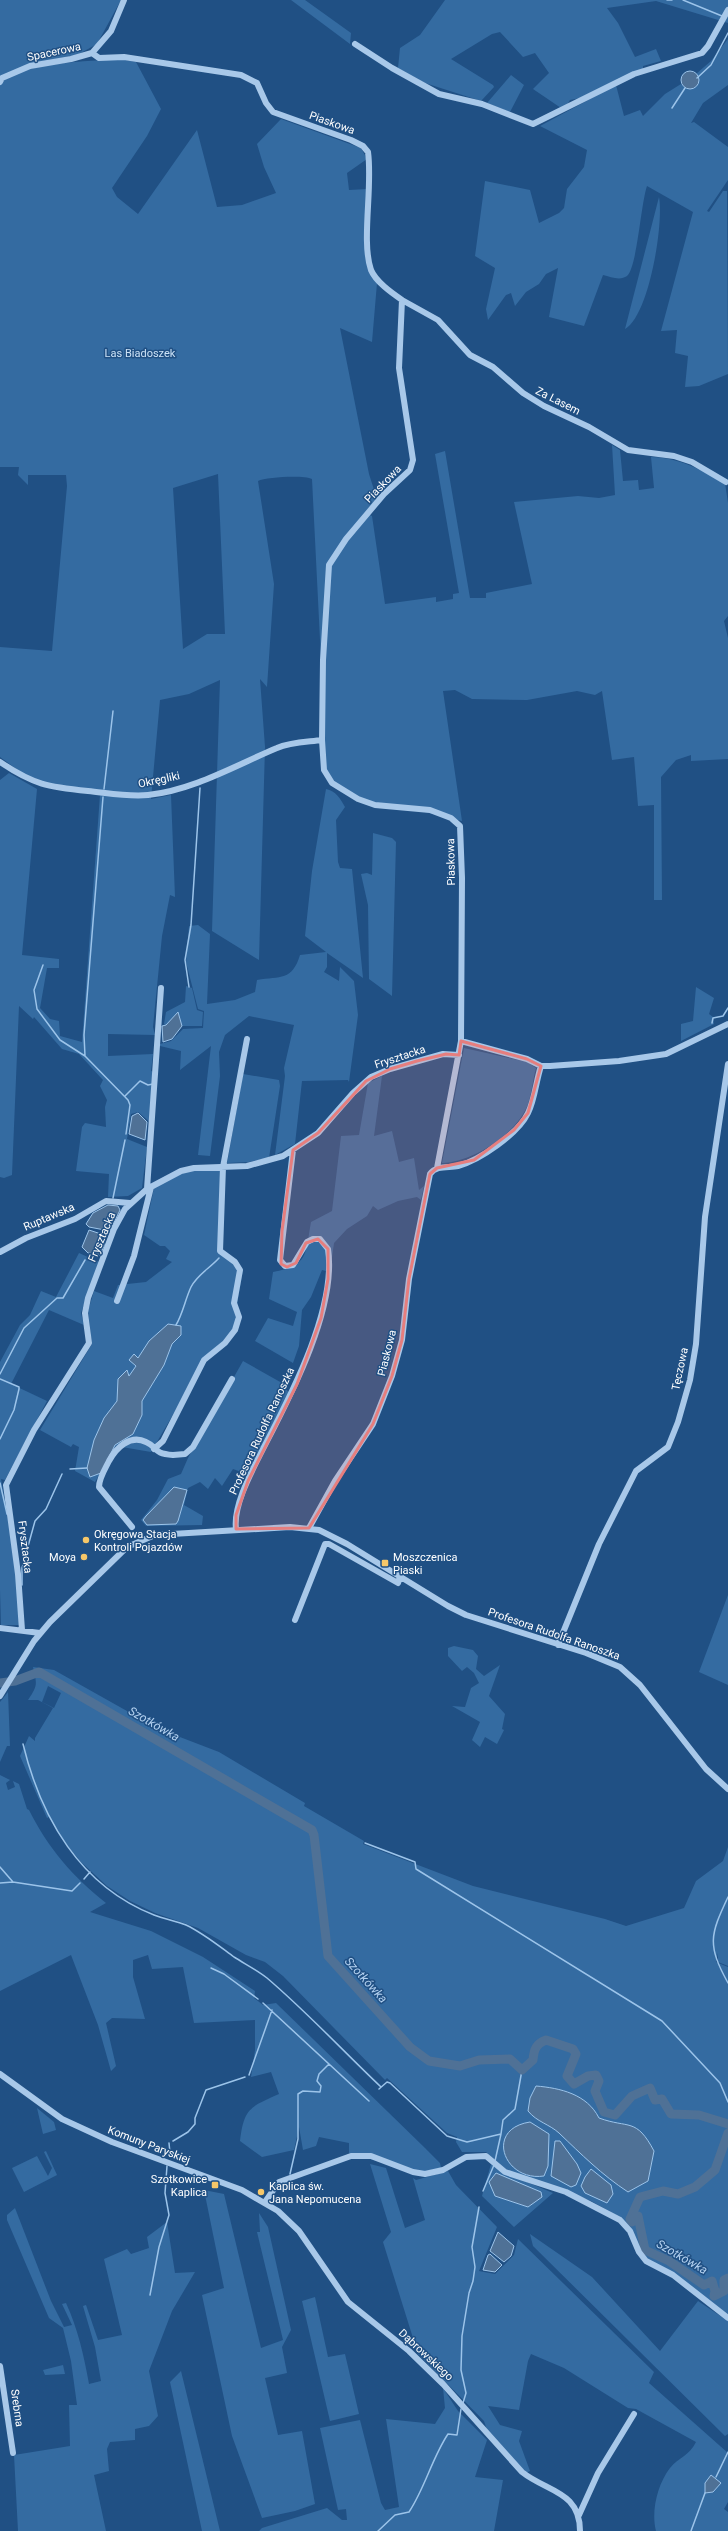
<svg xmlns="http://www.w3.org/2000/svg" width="728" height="2531" font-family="Roboto,sans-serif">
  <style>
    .green { fill: #346ba1; fill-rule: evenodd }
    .water { fill: #4f7196; stroke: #9cc4ea }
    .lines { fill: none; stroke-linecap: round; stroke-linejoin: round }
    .stream { stroke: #9cc4ea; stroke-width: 1.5 }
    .river { stroke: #4f7196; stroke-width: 9 }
    .minor { stroke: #a8c8e9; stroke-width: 6 }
    .marked { fill: #e67e7e; fill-opacity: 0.2; stroke: #e67e7e; stroke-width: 3; stroke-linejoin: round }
    .poi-dot { fill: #f6c769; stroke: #205084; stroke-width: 1.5 }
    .labels { text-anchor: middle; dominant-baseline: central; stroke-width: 3; stroke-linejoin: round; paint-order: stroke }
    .street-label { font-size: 11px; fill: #fff; stroke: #205084 }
    .park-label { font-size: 11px; fill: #cce2f7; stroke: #205084 }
    .poi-label { font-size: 11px; fill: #fff; stroke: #205084; text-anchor: start }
    .water-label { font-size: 12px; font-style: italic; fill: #b4d2f1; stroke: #205084 }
  </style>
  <rect width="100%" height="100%" fill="#205084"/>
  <path class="green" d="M0 0H121L97 44 79 54 31 64 0 77Z
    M291 0H305L351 33 350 44Z
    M445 0H728V23L656 1 607 8 618 23 635 57 656 49 661 61 643 66V69L580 98 570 100 567 105 561 108 533 89 549 73 535 53 523 57 500 32 492 34 451 59 493 85 494 87 481 101 425 83 398 68 400 48 420 35Z
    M728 39V85L703 103 691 123 694 122 728 147V180L707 211 709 212 723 191H727L728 374 699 386 685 387 688 356 675 353 677 330 661 331 693 212 647 186C641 203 637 268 627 276 620 281 611 277 603 275L584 326 549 317 558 268 546 274 539 284 526 292 515 306 511 293 506 295 488 320 486 309 495 268 475 256 485 181 530 190 539 223 559 213 564 208 567 189 584 167 587 150 540 126 616 85 624 116 640 110 643 116 665 94 681 84 685 88 699 78 696 74 711 61Z
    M120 59 136 62 161 109 147 136 112 188 117 197 138 214 197 130 217 207 242 205 276 193 264 167 257 144 281 119 361 148 367 159 347 173 349 190 368 189 367 253 377 283 372 342 340 328 369 474 377 499 365 513 372 516 385 604 436 597V602L453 599V594L459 593 435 454 445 451 470 598H486V593L532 584 514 502 578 496 599 498 615 495 612 445 620 450 623 481 638 480 639 490 654 488 651 457C680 458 700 469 725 483L728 503V616L724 621 728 638V759L691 761V755L676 760 661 777 662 900H654V805L638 806 634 757 612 760 602 691 595 695 577 691 527 700 472 699 455 690 443 691 462 821 404 807 375 805 346 793 328 779 323 761 325 740 312 479C304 475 266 477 258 481L274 584 267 687 260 679 265 747 259 960 212 931 220 680 189 694 160 700 151 799 171 795 175 897 170 895 162 936 153 1027 155 1035 108 1034V1056L153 1054 151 1071 154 1072 150 1122 138 1112 131 1114 127 1139 147 1147 142 1188 128 1196 108 1197 109 1174 76 1171 82 1127 85 1123 106 1127 105 1107 107 1100 100 1086 103 1080 79 1054 62 1049 34 1017 33 1019 19 1006 12 1175 4 1178 0 1177V780L9 773 37 789 22 955 59 959V968H47L40 1008 50 1019 59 1021 60 1036 82 1042 100 795 110 797 34 782 0 757V647L52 651 67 486 66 475H28V485L18 475 19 467H0V85C15 62 93 61 120 59ZM218 474 225 634H207L183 649 173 488Z
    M511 75 524 85 510 112 487 103Z
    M659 197C664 223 649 316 625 329Z
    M326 789C336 791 340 798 345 807L336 820 338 862 340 868 352 869 363 978 327 953V967L324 972 339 981 340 967 354 981 358 1015 349 1082 348 1080 302 1081 295 1144 275 1155 285 1076 284 1068 294 1025 249 1016 225 1035 219 1052 220 1076 210 1156 198 1155 211 1046 180 1070 181 1051 160 1046V1044L171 1041 183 1029 203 1028 204 1011 198 1009 186 962 189 926 198 925 210 934 207 1004 235 1000 255 992 257 980C281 976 292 981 300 955L326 952 305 936 312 871Z
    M373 833 392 838 396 842 392 996 369 979 368 905 361 874 367 873 372 875Z
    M186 986 192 988 197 1010 203 1012 202 1026H182L178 1013 166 1025 164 1024 166 1012 185 1002Z
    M696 987 714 998 709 1014 713 1017 714 1024 681 1041V1024L693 1021Z
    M464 1048 527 1062 536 1068C533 1079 532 1092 528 1104 517 1134 473 1162 442 1163Z
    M243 1074 279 1080 280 1086 269 1158 249 1162 227 1163Z
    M382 1076 374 1136 392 1131 399 1162 414 1158 419 1190 424 1186 421 1200 417 1197 398 1201 378 1210 373 1206 367 1216 347 1229 334 1243 330 1272 322 1270 311 1297 302 1310 299 1346 293 1363 255 1341 268 1318 293 1326 297 1312 269 1299 273 1272C309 1265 305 1255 311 1222L332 1211 341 1136 359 1135 368 1083Z
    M222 1169 221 1251 237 1260 243 1270 237 1305V1330L210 1352 151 1452 116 1446 95 1482 75 1471 79 1447 73 1444 71 1447 40 1430 92 1344 88 1311 94 1291 113 1298 118 1285 146 1282 172 1262 166 1259 170 1251 165 1246H160L144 1235 154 1188 177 1175 193 1170Z
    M79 1253 99 1262 81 1313 84 1325 49 1310 11 1384 47 1401 5 1480 1 1479 16 1564 20 1625H1L0 1590V1362L20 1325 30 1315 41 1291 56 1297Z
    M243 1361 282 1383 289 1393 247 1474 233 1469 222 1486 215 1478 208 1489 200 1482 188 1488 184 1505 203 1516 202 1525 146 1526 141 1520 157 1500 168 1479 181 1474 188 1458Z
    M728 1595V1685L699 1672Z
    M454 1646 473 1650 478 1656 476 1669 484 1676 500 1665 489 1696 505 1714 502 1729 504 1730 497 1744 485 1737 480 1747 472 1740 480 1722 452 1706 465 1707 471 1688 479 1683 474 1673 467 1667 462 1671 448 1656V1648Z
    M33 1667 54 1670 159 1729 219 1752 305 1803 304 1806 364 1841 363 1844 473 1886 605 1919 626 1926 684 1908 696 1881 723 1861 728 1847V1966L718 1962V1953L716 1962 728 1967V2319L669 2272 646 2261 630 2226 620 2217 591 2201 504 2169 486 2152H462L456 2142 457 2137 447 2133 387 2078 385 2080 283 1976 265 1962 246 1955 198 1928 155 1913 130 1901 107 1886 81 1862 61 1838 49 1817 47 1818 20 1756 29 1736 35 1741V1738L53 1708 38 1700H28C38 1685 37 1685 33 1667ZM48 1686 61 1693 54 1708 42 1702Z
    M8 1692 10 1746H7L0 1762V1702Z
    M0 1775 10 1780 6 1783 8 1790 15 1787 13 1781 19 1784 27 1809 29 1810C48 1848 73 1877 106 1903L90 1912 151 1931 203 1957 255 1991 254 1998 263 2005 276 2003 425 2148 440 2163 441 2168 418 2173 349 2153V2143L319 2137 316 2146 303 2150 299 2127 294 2150 262 2157 240 2141C244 2108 250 2107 279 2094L271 2072 251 2077 255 2050V2020L194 2023 183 1967 152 1969 148 1955 133 1960V1977L145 2019 112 2018 106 2023 116 2066 111 2071 98 2025 71 1955 0 1991Z
    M37 2108 54 2122 56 2130 43 2134Z
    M46 2151 57 2175 24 2192 12 2168 37 2156 48 2176 52 2168 44 2152Z
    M370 2164 386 2168 405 2228 425 2220 413 2178 416 2180 448 2171 456 2185 497 2227 479 2271 495 2274 514 2255 518 2239 654 2372 649 2383 728 2453V2502L724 2509 728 2512V2531H656C651 2512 657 2485 670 2468 679 2457 689 2456 696 2442L636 2409 628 2408 564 2368 531 2354 528 2361 519 2410 488 2406 500 2425 522 2431 519 2441 530 2471 526 2473 487 2430 484 2421 418 2354 383 2242 391 2232Z
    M491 2164 503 2172 553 2193 514 2227 482 2196Z
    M204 2190 224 2194 261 2348 283 2340 257 2232H260L259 2213 268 2227 291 2330 282 2347 287 2373 265 2378 278 2435 302 2431 315 2504 295 2511 262 2518 232 2436 202 2295 224 2288Z
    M15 2208 51 2301 64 2327 72 2325 62 2304 66 2303C78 2329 84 2356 89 2384L101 2381 95 2347 83 2306 86 2305 98 2340 122 2335 104 2259 127 2249 131 2254 149 2248 147 2237 167 2222 175 2273 195 2272 172 2311 149 2371 158 2416 149 2426 135 2429V2440L110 2442 107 2449 109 2471 94 2475 106 2531H18L14 2455 70 2446 69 2405H77L71 2361 63 2328 49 2318 7 2220V2215Z
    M530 2234 592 2277 660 2351 698 2301 728 2321V2434L725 2436 533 2246Z
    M315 2297 328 2357 345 2354 359 2414 330 2421 302 2301Z
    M63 2365 65 2374 45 2375 43 2370Z
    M181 2371 220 2531H202L170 2382Z
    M443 2388 458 2411 487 2440 475 2477 503 2480 494 2531H259L262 2528 327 2508 342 2520H347L346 2509 338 2510 320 2428 360 2420 381 2503 385 2510 399 2507 386 2419 435 2424 445 2408Z"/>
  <path class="water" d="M681 80a9 9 0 1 1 18 0a9 9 0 1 1-18 0Z
    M178 1012 182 1026 172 1039 163 1042 162 1026 166 1025Z
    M138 1113 147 1122 145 1140 129 1134 132 1116Z
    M108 1205 118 1206 120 1210 110 1231 89 1227 86 1224 93 1213Z
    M89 1230 104 1235V1246L100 1255 88 1253 82 1247Z
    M168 1324 181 1326V1335L172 1344 164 1365 142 1401V1415L133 1434 115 1445 101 1473 90 1477 87 1468 94 1440 104 1418 117 1401 118 1379 127 1370 129 1376 136 1366 129 1360 134 1354 138 1358 149 1341Z
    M174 1487 187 1490 178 1521 176 1524 147 1525 143 1520 146 1516Z
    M536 2086C560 2088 587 2094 599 2118 629 2129 636 2117 654 2151L648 2181 628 2192C602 2175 581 2154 559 2133 549 2124 537 2122 528 2111L530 2098Z
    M530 2122 549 2134 548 2166 544 2176C504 2182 484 2129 530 2122Z
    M555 2141H560L577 2164 581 2173 576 2185 571 2187 551 2176Z
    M591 2169 611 2185 613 2194 607 2203 585 2193 581 2186 585 2177Z
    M496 2173 541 2192 542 2197 528 2207 495 2196 489 2182Z
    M498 2232 514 2246 511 2256 504 2262 490 2251Z
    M490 2254 502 2265 495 2272 483 2270 488 2255Z
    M711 2475 721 2483 713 2492 705 2493V2483Z"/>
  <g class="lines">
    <path class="stream" d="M667 0H672
      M683 0 722 16
      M697 78 711 65 728 33
      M672 108 685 88
      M104 789 113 711
      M43 965 34 990 37 1009 60 1040 85 1056 128 1100 130 1105 126 1134
      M189 987 185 960 191 925 200 788
      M712 1023 713 1018 723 1016 728 1008
      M85 1056 84 1035 103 797
      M125 1096 140 1081 148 1085 153 1084
      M113 1198 125 1140
      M176 1325C183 1313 185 1300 191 1287 197 1275 210 1268 219 1258
      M0 1374 24 1328 57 1298H63L85 1260
      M0 1379 19 1387V1389L14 1410 0 1439
      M70 1469 87 1468
      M0 1483 7 1514
      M22 1585V1568L35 1521 46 1509 62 1474
      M23 1744C41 1818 80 1886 154 1915 164 1919 176 1921 186 1925 203 1933 219 1946 234 1957 245 1964 257 1970 267 1978 307 2012 343 2051 381 2087
      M365 1843 415 1862 416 1869 662 2021 720 2083 728 2102
      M0 1867 13 1882 72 1891 80 1883
      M84 1879 90 1872
      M0 1883 13 1882
      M728 1897C710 1935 707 1945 728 1983
      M211 1968 224 1974 258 1999
      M263 2003 369 2101
      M249 2075 272 2010
      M379 2089 387 2082 390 2083 447 2136 467 2142 501 2134 503 2120 515 2109 522 2070
      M173 2141 188 2132 195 2124V2118L206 2090 245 2077
      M169 2143 170 2153
      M495 2161 501 2134
      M290 2174 298 2139V2094L303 2091 320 2092 321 2086 317 2081 319 2074 329 2064
      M483 2191 494 2165
      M150 2295 159 2247 169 2215 165 2193 167 2166
      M463 2403 466 2393 461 2370 462 2336 469 2293 473 2281 475 2267 472 2247 479 2207
      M716 2477 728 2452
      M378 2531 395 2515 409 2512C425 2488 432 2458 448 2434L457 2435 461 2409
      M691 2531 705 2493"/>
    <path class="river" d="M0 1683 15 1681 39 1672 312 1830 314 1835 328 1956 410 2047 429 2061 460 2066 479 2060 510 2059 522 2070 533 2060C534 2049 536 2044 546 2040L573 2049 576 2054 567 2076 574 2084 588 2076 596 2075 599 2081 595 2091 604 2112 615 2115 632 2096 650 2088 655 2100 662 2099 671 2114 699 2115 728 2124
      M728 2133 715 2170 695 2187 678 2194 663 2191 640 2197 630 2219 632 2222 638 2216 645 2250 669 2261 704 2285 712 2281 715 2291 714 2296 724 2291V2280L728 2278"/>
    <path class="minor" d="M355 44 392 68 439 94 482 104 533 124 634 74 702 53 708 46 728 10
      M92 53 99 58 124 57 241 75 257 83 266 103 273 112 351 140 363 146 368 152C373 187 361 241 371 270 376 282 392 293 402 300L399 368 413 460 410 470 384 494 346 539 329 565 323 660 322 740 324 770 332 783 358 799 375 805 430 810 451 818 460 826 462 878 461 1041 437 1168
      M92 53 111 31 124 0
      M0 82 2 78 30 66 71 59 92 53
      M402 300 438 320 470 355 493 367 523 393 544 406 589 427 628 450 674 456 692 462 726 482
      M0 762C34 785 48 787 88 791 108 793 128 797 148 795 194 790 236 765 277 748 290 742 307 742 322 740
      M461 1041 527 1059 541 1066H550L619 1061 666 1054 728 1024
      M147 1189 161 988
      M0 1252 26 1238 75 1219 106 1201 130 1203
      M117 1301 134 1256 151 1187
      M154 1449 163 1441 204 1360 225 1343 235 1330 239 1317 234 1303 240 1270 235 1262 220 1251 223 1167 247 1039
      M173 1455 185 1454 193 1447 232 1379
      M132 1527 99 1487C99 1478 105 1469 109 1461 116 1448 130 1434 146 1442 160 1448 151 1453 173 1455
      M309 1528 335 1481 373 1424 392 1376 402 1340 409 1279 430 1174C436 1165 449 1168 458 1166 480 1160 518 1134 528 1113 535 1099 536 1081 541 1066
      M236 1529C233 1505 252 1471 263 1449 290 1397 337 1309 328 1249L320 1239H313L307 1242 293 1265 285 1266 280 1260 293 1150
      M295 1620 325 1544H329L398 1583 400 1577
      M0 1628 40 1633
      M22 1630 18 1574 6 1485 34 1430 89 1343 85 1313 88 1298 114 1229 125 1209 147 1189 181 1171 194 1168 247 1166 283 1156 318 1133 353 1093 371 1077 390 1069 443 1054 459 1055
      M558 1645 599 1544 636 1471 668 1447 678 1422 690 1380 696 1344 705 1217 728 1064
      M0 1696 34 1641 50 1622 127 1547 155 1535 290 1527 319 1530 347 1544 448 1606 466 1615 586 1653 620 1667 640 1685 706 1769 728 1789
      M0 2074 62 2119 112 2142 242 2190 278 2211 299 2231 348 2302 409 2351 443 2384 522 2472C547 2492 580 2491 580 2531
      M265 2202 279 2182 351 2156H371L413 2172 425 2174 443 2170 466 2157 486 2156 505 2172 566 2192 620 2220 630 2231 639 2252 646 2261 673 2275 728 2318
      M0 2366 13 2453
      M579 2515 598 2473 634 2414"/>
  </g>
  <path class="marked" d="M461 1041 527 1059 541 1066 528 1113 514 1130 474 1160 437 1168 430 1174 409 1279 402 1340 392 1376 373 1424 309 1528 236 1529V1515L248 1481 297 1384 321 1318 328 1279V1249L318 1239 306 1243 296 1263 287 1267 281 1264 282 1231 293 1150 318 1133 366 1081 390 1069 417 1061 446 1054 459 1055Z"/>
  <g class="poi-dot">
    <circle cx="86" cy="1540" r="4"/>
    <circle cx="84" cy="1557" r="4"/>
    <rect x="381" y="1559" width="8" height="8" rx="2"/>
    <rect x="211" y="2181" width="8" height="8" rx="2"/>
    <circle cx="261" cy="2192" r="4"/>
  </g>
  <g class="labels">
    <g class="street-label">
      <text transform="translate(54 52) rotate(-12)">Spacerowa</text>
      <text transform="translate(332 123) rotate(20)">Piaskowa</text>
      <text transform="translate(558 401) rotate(27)">Za Lasem</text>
      <text transform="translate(383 484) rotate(-46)">Piaskowa</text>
      <text transform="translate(159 780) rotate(-12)">Okręgliki</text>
      <text transform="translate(451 862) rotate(-91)">Piaskowa</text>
      <text transform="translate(400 1057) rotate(-18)">Frysztacka</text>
      <text transform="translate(49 1217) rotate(-23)">Ruptawska</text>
      <text transform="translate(102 1237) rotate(-67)">Frysztacka</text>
      <text transform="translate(387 1353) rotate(-76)">Piaskowa</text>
      <text transform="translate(680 1369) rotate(-78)">Tęczowa</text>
      <text transform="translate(262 1431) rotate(-65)">Profesora Rudolfa Ranoszka</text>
      <text transform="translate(25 1547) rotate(83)">Frysztacka</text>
      <text transform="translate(554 1634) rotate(19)">Profesora Rudolfa Ranoszka</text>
      <text transform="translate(149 2145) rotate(21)">Komuny Paryskiej</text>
      <text transform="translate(426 2355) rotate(43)">Dąbrowskiego</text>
      <text transform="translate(17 2408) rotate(82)">Srebrna</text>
    </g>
    <g class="park-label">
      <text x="140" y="353">Las Biadoszek</text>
    </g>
    <g class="poi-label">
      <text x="94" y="1534">Okręgowa Stacja<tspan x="94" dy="13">Kontroli Pojazdów</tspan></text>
      <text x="76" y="1557" text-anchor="end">Moya</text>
      <text x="393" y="1557">Moszczenica<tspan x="393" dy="13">Piaski</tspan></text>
      <text x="207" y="2179" text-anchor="end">Szotkowice<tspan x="207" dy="13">Kaplica</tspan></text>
      <text x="269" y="2186">Kaplica św.<tspan x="269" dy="13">Jana Nepomucena</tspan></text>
    </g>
    <g class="water-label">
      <text transform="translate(154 1724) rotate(30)">Szotkówka</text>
      <text transform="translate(366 1980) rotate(48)">Szotkówka</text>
      <text transform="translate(682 2257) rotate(30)">Szotkówka</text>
    </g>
  </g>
</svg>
